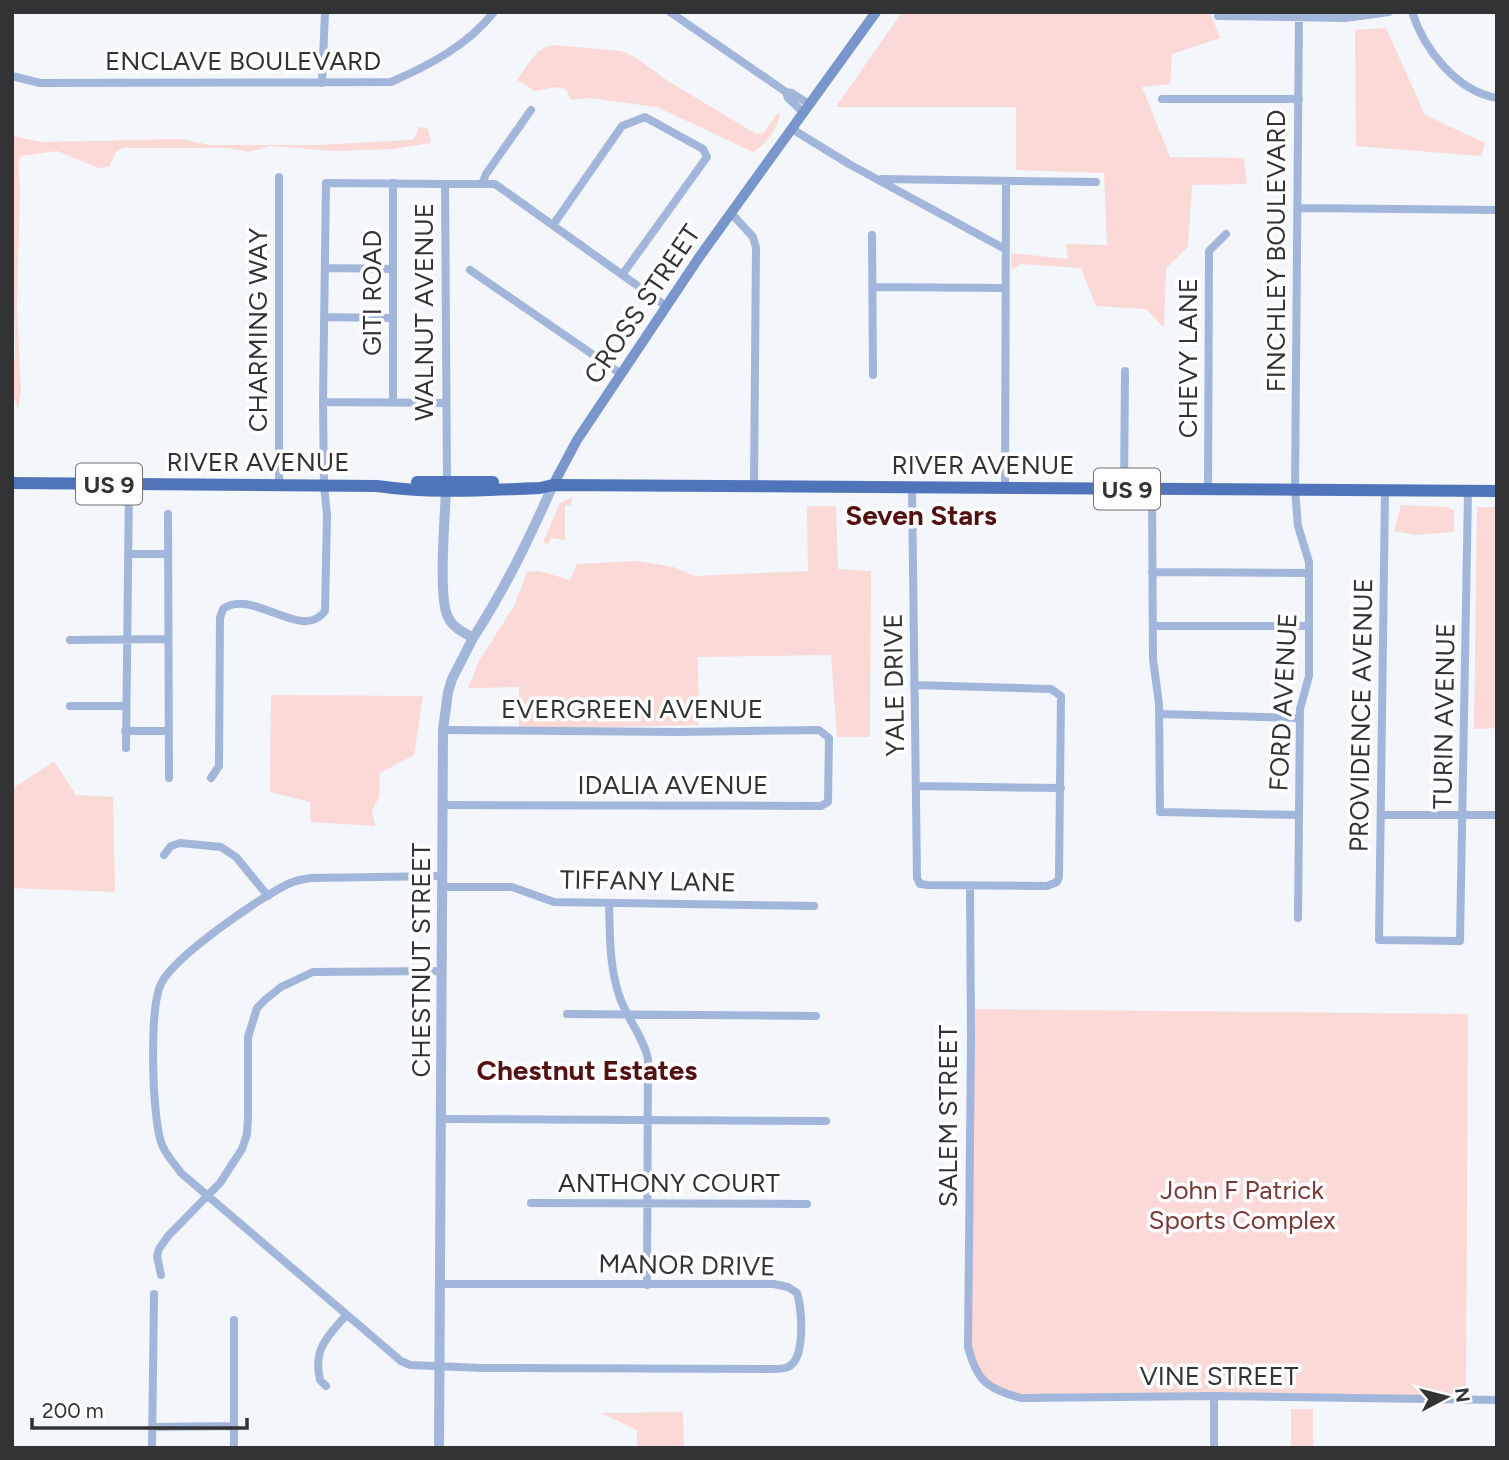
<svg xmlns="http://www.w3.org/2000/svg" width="1509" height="1460" font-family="Figtree,sans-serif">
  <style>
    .green { fill: #fbd9d6 }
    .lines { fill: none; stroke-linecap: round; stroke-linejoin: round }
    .minor { stroke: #a2b6db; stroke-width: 8 }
    .tertiary { stroke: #a2b6db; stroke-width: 10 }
    .secondary { stroke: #7996cc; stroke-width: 10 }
    .trunk { stroke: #5074ba; stroke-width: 12 }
    .labels { text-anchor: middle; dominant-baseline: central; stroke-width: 7; stroke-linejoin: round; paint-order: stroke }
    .shield { fill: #fff; stroke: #707071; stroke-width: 2 }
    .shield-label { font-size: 24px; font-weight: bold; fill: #323334 }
    .street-label { font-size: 26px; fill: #323334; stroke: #fff }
    .park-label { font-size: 26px; fill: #7d3734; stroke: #fff }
    .neighbourhood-label { font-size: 28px; font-weight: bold; fill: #551012; stroke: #fff }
  </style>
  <rect width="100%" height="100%" fill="#f3f6fa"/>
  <path class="green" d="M902 12H1210L1220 38 1172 54 1170 84 1142 87 1170 157 1244 158 1247 184 1192 185 1188 247 1166 268 1164 328 1146 309 1096 306 1081 268 1021 264 1012 270 1011 253 1068 259 1066 244 1107 245 1104 173 1016 170V107H836Z
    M1386 28 1425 115 1485 143 1481 156 1356 146 1355 30Z
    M552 45 621 51 635 57 665 79 756 134 763 133 777 114 780 115C776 130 767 144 753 152L657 107 589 98 571 100 566 89 556 87 535 91 517 80C527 67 535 48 552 45Z
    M419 127 428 128 431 143 393 149 334 151 271 146 249 152 228 148H123L116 152 109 167 99 168 57 151 21 156 18 164 20 189 17 307 21 391 18 409 12 392V360L15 358 12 136 42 142 182 139 209 145H317L410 140 414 139Z
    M576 496 572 499 571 505H565V540L551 538 548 544 543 542 560 503Z
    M1401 505 1448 507 1454 511V532L1415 535 1394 531Z
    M807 506H836L838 569 871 571 870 737H837L831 655 698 657 699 725 519 729V687L468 688 479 661 514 606 527 572 539 571 570 580 577 564 637 561 673 567 695 576 808 571Z
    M1477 507H1497V728L1474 729Z
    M271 695 423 696 414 755 380 773 379 797 372 811 375 826 311 822 310 802 270 792Z
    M54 761 76 795 113 797 115 892 12 888V789Z
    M969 1009 1468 1014 1466 1399 1021 1398 984 1383 968 1347Z
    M1291 1409H1313V1448H1291Z
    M683 1412 684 1448H637V1430L601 1413Z"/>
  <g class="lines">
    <path class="minor" d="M670 12 786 92 792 93 809 104
      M1412 12C1424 49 1456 91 1497 98
      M1218 16 1345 18 1389 12
      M12 76 40 83 391 82C430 65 468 45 494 12
      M322 83 325 12
      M786 92 788 98 803 112
      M1162 99H1299
      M792 129 849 164 1005 249
      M279 177V484
      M882 179 1096 182
      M393 183V403
      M445 184H495L666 306
      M482 184 486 174 531 110
      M1299 208 1497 210
      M731 213 753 237 756 248 754 487
      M553 225 622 126 645 117 703 149 707 157 622 275
      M872 235 873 375
      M325 268 393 269
      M470 270 621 374
      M873 287 1004 288
      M324 317 393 318
      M323 402 446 403
      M912 488C914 618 915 748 917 878L920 884 928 885 1047 886 1057 882 1059 877 1061 696 1051 689 914 685
      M1005 488 1006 182
      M1124 489 1125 371
      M1152 489 1153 659 1159 704 1160 812 1299 815
      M1208 489 1209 251 1226 234
      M1385 491 1379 940 1460 941 1468 491
      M168 514 169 778
      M129 554H168
      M1152 572 1309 573
      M1153 626H1309
      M70 640 168 639
      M70 706H125
      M1159 714 1300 718
      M443 730 678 732 819 730 829 738 828 802 821 806 443 805
      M125 731H168
      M126 748 129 485
      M211 778 219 766 220 618 223 609C252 587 302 643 325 611L327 515 324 485 323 402 326 183 445 184 447 482
      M916 786 1061 788
      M1381 815H1497
      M164 855 171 846 180 843 221 847 236 857 268 896
      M970 886 971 1038 968 1347C977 1381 987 1389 1021 1398L1214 1396 1497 1400
      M442 887H512L554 902 814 906
      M609 903C610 933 609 966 619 995 626 1018 643 1035 648 1059L647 1285
      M1298 918 1300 709 1309 676V562L1298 526 1295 490 1299 12
      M567 1014 816 1016
      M440 1119 826 1121
      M531 1203 807 1204
      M161 1275 157 1256 159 1249 168 1236 220 1183 242 1149 247 1134 248 1117V1037L257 1008 266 999 281 987 313 972 441 971
      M440 1284H774L788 1287 797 1293C802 1309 806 1359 788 1367 784 1369 776 1369 772 1369L482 1368 410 1365 401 1361 181 1173C174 1163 164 1153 161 1142 152 1115 149 1008 161 984 173 957 262 896 290 883 297 880 304 879 311 878L442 876
      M234 1320V1448
      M326 1386 320 1380C313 1348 327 1338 346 1315
      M153 1427 234 1426
      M152 1448 154 1294
      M1214 1448V1396"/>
    <path class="tertiary" d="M473 638C505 589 529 539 553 485
      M439 1448 443 730 448 692 452 679 473 638C463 632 453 628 448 617 438 599 445 516 446 491"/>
    <path class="secondary" d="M553 485 577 440 700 256 876 12"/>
    <path class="trunk" d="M417 482H493
      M12 483 377 486C431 494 486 490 540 488L553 485 1497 491"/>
  </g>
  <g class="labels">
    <g class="shield">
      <rect x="76" y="463.5" width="66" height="41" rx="5"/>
      <rect x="1094" y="468.5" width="66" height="41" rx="5"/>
    </g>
    <g class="shield-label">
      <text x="109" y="484">US 9</text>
      <text x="1127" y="489">US 9</text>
    </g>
    <g class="street-label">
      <text x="243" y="61">ENCLAVE BOULEVARD</text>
      <text transform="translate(1276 251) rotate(-90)">FINCHLEY BOULEVARD</text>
      <text transform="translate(372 293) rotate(-90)">GITI ROAD</text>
      <text transform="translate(642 304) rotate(-56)">CROSS STREET</text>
      <text transform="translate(424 312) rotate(-90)">WALNUT AVENUE</text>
      <text transform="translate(258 330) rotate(-90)">CHARMING WAY</text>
      <text transform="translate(1188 358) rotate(-90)">CHEVY LANE</text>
      <text x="258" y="462">RIVER AVENUE</text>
      <text x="983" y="465">RIVER AVENUE</text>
      <text transform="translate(894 685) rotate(-91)">YALE DRIVE</text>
      <text transform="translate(1283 702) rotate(-87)">FORD AVENUE</text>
      <text x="632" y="709">EVERGREEN AVENUE</text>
      <text transform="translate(1361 715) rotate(-89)">PROVIDENCE AVENUE</text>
      <text transform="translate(1444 716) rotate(-89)">TURIN AVENUE</text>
      <text x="673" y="785">IDALIA AVENUE</text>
      <text transform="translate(648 881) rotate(1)">TIFFANY LANE</text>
      <text transform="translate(421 960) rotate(-90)">CHESTNUT STREET</text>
      <text transform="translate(948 1116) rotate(-90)">SALEM STREET</text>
      <text x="669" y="1183">ANTHONY COURT</text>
      <text transform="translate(687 1265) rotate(1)">MANOR DRIVE</text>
      <text x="1219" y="1376">VINE STREET</text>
    </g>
    <g class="park-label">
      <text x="1242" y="1190">John F Patrick<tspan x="1242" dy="30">Sports Complex</tspan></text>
    </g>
    <g class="neighbourhood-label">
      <text x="921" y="515">Seven Stars</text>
      <text x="587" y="1070">Chestnut Estates</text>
    </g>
  </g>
  <rect width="1509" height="1460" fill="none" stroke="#323334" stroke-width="28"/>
  <g transform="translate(1446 1397) rotate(83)" stroke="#ffffff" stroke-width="5" paint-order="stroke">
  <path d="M0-5L12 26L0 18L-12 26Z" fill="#323334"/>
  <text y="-10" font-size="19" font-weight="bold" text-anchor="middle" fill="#323334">N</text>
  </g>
  <path d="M32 1418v10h215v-10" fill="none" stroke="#323334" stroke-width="3.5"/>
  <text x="42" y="1418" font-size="21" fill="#323334" stroke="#ffffff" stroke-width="5" paint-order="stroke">200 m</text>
</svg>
